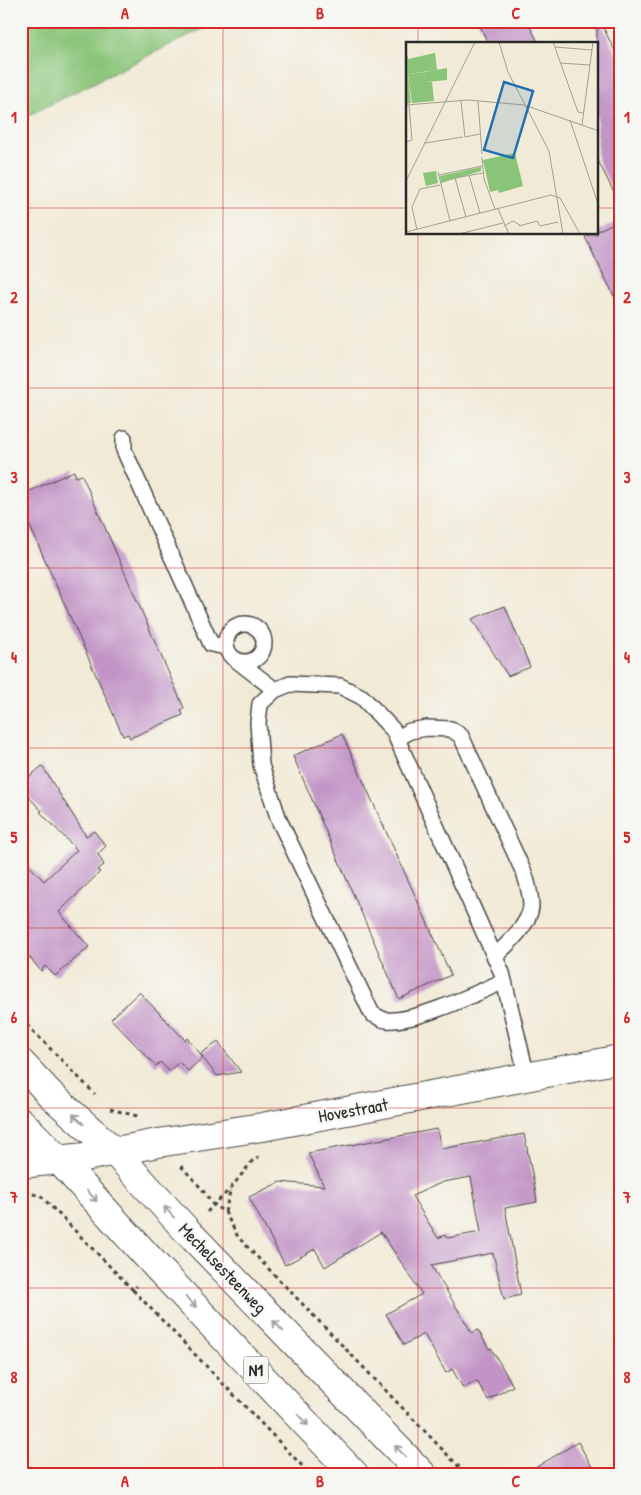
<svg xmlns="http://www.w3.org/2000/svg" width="641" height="1495" font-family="'Patrick Hand',sans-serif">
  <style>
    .pitch { fill: #89c478; stroke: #5a7852 }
    .building { fill: #c294c6; fill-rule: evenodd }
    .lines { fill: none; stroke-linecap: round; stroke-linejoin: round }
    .lane-casing { stroke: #494845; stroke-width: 18 }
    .secondary-casing { stroke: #494845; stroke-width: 30 }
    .primary-casing { stroke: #494845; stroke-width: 30 }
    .path { stroke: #494845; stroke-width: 3; stroke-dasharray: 4 4; stroke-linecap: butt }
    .lane { stroke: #fff; stroke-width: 15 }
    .secondary { stroke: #fff; stroke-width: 28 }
    .primary { stroke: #fff; stroke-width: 28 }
    .oneway { stroke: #a0a0a0 }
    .grid { fill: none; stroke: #d62828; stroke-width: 1; stroke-opacity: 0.55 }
    .labels { text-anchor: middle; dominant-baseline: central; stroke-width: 4.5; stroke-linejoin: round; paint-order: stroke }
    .shield { fill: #f6f6f2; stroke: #686867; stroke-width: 1 }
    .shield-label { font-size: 16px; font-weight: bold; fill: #2b2b2b }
    .street-label { font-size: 18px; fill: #2b2b2b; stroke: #f6f6f2 }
    .inset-road { fill: none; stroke: #a29e92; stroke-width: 1 }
    .view { fill: #1f6fb2; fill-opacity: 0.15; stroke: #1f6fb2; stroke-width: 2.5 }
    .inset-edge { fill: none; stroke: #2b2b2b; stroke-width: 2.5 }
    .neatline { fill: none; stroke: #d62828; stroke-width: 2 }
    .grid-label { font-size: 16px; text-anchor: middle; font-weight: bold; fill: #d62828 }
  </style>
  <rect width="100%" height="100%" fill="#f6f6f2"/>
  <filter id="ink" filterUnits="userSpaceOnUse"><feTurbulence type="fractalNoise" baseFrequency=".02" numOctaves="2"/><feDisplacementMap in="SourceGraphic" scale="10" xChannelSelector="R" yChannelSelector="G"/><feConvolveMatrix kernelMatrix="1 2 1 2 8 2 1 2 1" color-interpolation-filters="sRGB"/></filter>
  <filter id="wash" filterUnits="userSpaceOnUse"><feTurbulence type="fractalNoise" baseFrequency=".0096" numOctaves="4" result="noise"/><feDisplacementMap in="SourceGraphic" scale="20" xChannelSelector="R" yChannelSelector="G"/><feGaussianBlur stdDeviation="1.12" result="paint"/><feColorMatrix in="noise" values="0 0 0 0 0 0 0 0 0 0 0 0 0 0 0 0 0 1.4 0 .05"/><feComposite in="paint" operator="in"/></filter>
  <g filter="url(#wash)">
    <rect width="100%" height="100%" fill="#f1ead6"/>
    <path class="pitch" d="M21 21H218L21 119Z"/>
    <g id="blocks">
      <path class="building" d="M478 21H527L539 44H488Z
        M597 21H600L620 61V204L597 159Z
        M620 220V308L585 237 591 234H597V231Z
        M74 471 76 477 82 475 184 708 181 710 183 715 130 738 128 734 123 736 21 506V495Z
        M505 606 530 667 508 676 472 619Z
        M342 734 451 975 399 999 293 756Z
        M42 766 86 836 94 831 106 846 98 854 104 865 97 870 100 872 59 912 89 947 55 976 45 966 41 971 21 947V857L44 881 77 850 40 812 42 811 21 789V784Z
        M139 992 185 1040 187 1038 203 1057 188 1071 179 1062 169 1071 160 1062 156 1066 111 1019Z
        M218 1042 241 1072 217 1076 200 1054Z
        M437 1129 441 1149 524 1134 535 1188 537 1202 505 1208 521 1295 504 1299 493 1253 431 1265 472 1333 478 1330 489 1349 491 1348 513 1386 488 1400 477 1381 463 1388 452 1369 446 1373 424 1334 404 1345 386 1314 422 1294 381 1232 325 1267 315 1249 285 1265 249 1197 280 1182 324 1186 308 1153ZM471 1177 481 1232 447 1238 445 1235 438 1238 412 1196 443 1182Z
        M578 1442 596 1474H525Z"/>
    </g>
  </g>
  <g filter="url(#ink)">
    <use href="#blocks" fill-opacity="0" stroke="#494845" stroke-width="1"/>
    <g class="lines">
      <defs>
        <path id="lane" d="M124 438V450L211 644 226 647
          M226 643a19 19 0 1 1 38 0a19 19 0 1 1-38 0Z
          M235 659 275 690
          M397 739 410 731 427 728 451 729 461 736 525 875C528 885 531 895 531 906 530 924 507 945 495 956
          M504 981C477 993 415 1023 386 1020 382 1020 377 1016 372 1014L279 820 261 765 258 723 260 704 275 690 290 684 340 686 362 697 393 730 502 973 504 981 527 1077"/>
        <path id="secondary" d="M21 1164 85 1157 158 1143 262 1127 620 1059"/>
        <path id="primary" d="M21 1063 51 1095 115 1152 188 1232 422 1474
          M21 1122 59 1160 157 1267 354 1474"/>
      </defs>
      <use href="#lane" class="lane-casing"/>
      <use href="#secondary" class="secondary-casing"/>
      <use href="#primary" class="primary-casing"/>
      <path class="path" d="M21 1019 95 1094
        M110 1109 137 1116 139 1118
        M181 1166 202 1189 213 1205 225 1212 238 1237 466 1474
        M25 1192 41 1196 133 1290 137 1286
        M207 1212 230 1189
        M225 1212 231 1188 253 1160 259 1157
        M133 1290 310 1474"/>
      <use href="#lane" class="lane"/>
      <use href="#secondary" class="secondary"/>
      <use href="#primary" class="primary"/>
    </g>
    <defs><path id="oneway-shaft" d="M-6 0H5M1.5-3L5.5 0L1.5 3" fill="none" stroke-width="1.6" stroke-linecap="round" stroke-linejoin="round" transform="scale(1.25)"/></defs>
    <g class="oneway">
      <use href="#oneway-shaft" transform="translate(78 1119) rotate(-138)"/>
      <use href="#oneway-shaft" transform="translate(92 1196) rotate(48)"/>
      <use href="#oneway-shaft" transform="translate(169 1212) rotate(-132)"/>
      <use href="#oneway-shaft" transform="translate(191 1302) rotate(46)"/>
      <use href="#oneway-shaft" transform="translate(278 1326) rotate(-134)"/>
      <use href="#oneway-shaft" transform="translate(303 1420) rotate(46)"/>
      <use href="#oneway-shaft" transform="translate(400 1451) rotate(-134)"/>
    </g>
  </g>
  <path class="grid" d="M223 21V1474M418 21V44M21 208H407M597 208H620M418 234V1474M21 388H620M21 568H620M21 748H620M21 928H620M21 1108H620M21 1288H620"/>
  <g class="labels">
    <rect class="shield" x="243.5" y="1356.5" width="25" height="27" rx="4"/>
    <g class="shield-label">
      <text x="256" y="1370">N1</text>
    </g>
    <g class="street-label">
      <text transform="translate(353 1110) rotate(-10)">Hovestraat</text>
      <text transform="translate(223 1268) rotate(46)">Mechelsesteenweg</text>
    </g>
  </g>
  <g transform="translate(406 42)">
    <rect width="192" height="192" fill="#f1ead6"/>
    <path d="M0 6 2 17 29 11 31 28 2 32 5 61 0 62ZM75 125V129L35 141 34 134ZM30 129 32 141 20 144 17 131Z" fill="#89c478"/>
    <path d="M19 30 20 40H26L28 59 6 61 2 32Z" fill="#89c478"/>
    <path d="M41 26V38L20 40 19 30Z" fill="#89c478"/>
    <path d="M109 111 117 144 93 151 92 148 84 150 77 118Z" fill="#89c478"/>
    <path class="inset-road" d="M93 0 102 30 143 109 157 192M147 0 172 70 177 71M149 5 186 8M154 21 184 23M55 59 59 95 74 92M72 59 76 112M0 63 62 58 118 63 193 89M164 78 193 165M176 83 187 0M0 100 6 98 3 63M19 101 57 95M76 115 78 137 89 167M32 130 44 179M33 133 76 124M63 133 74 171M0 139 69 0M92 167 103 192M60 175 49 136 77 131M98 184 107 179 114 183M113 184 131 179 134 184 152 180M11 188 6 165 14 147 34 143M0 190 145 153 154 156 174 192M53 192 97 181"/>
    <path class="view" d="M98 40 127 49 107 116 78 108Z"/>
    <rect width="192" height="192" class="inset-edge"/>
  </g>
  <rect width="641" height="1495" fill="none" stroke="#f6f6f2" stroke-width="55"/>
  <rect x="28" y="28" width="586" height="1440" class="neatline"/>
  <g class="grid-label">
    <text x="125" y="19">A</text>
    <text x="320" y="19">B</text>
    <text x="516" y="19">C</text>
    <text x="14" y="123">1</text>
    <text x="627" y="123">1</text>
    <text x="14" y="303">2</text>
    <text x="627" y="303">2</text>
    <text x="14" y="483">3</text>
    <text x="627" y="483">3</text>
    <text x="14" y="663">4</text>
    <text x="627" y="663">4</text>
    <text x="14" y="843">5</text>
    <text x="627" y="843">5</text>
    <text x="14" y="1023">6</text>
    <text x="627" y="1023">6</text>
    <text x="14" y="1203">7</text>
    <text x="627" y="1203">7</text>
    <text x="14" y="1383">8</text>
    <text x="627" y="1383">8</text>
    <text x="125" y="1487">A</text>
    <text x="320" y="1487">B</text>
    <text x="516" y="1487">C</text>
  </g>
</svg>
